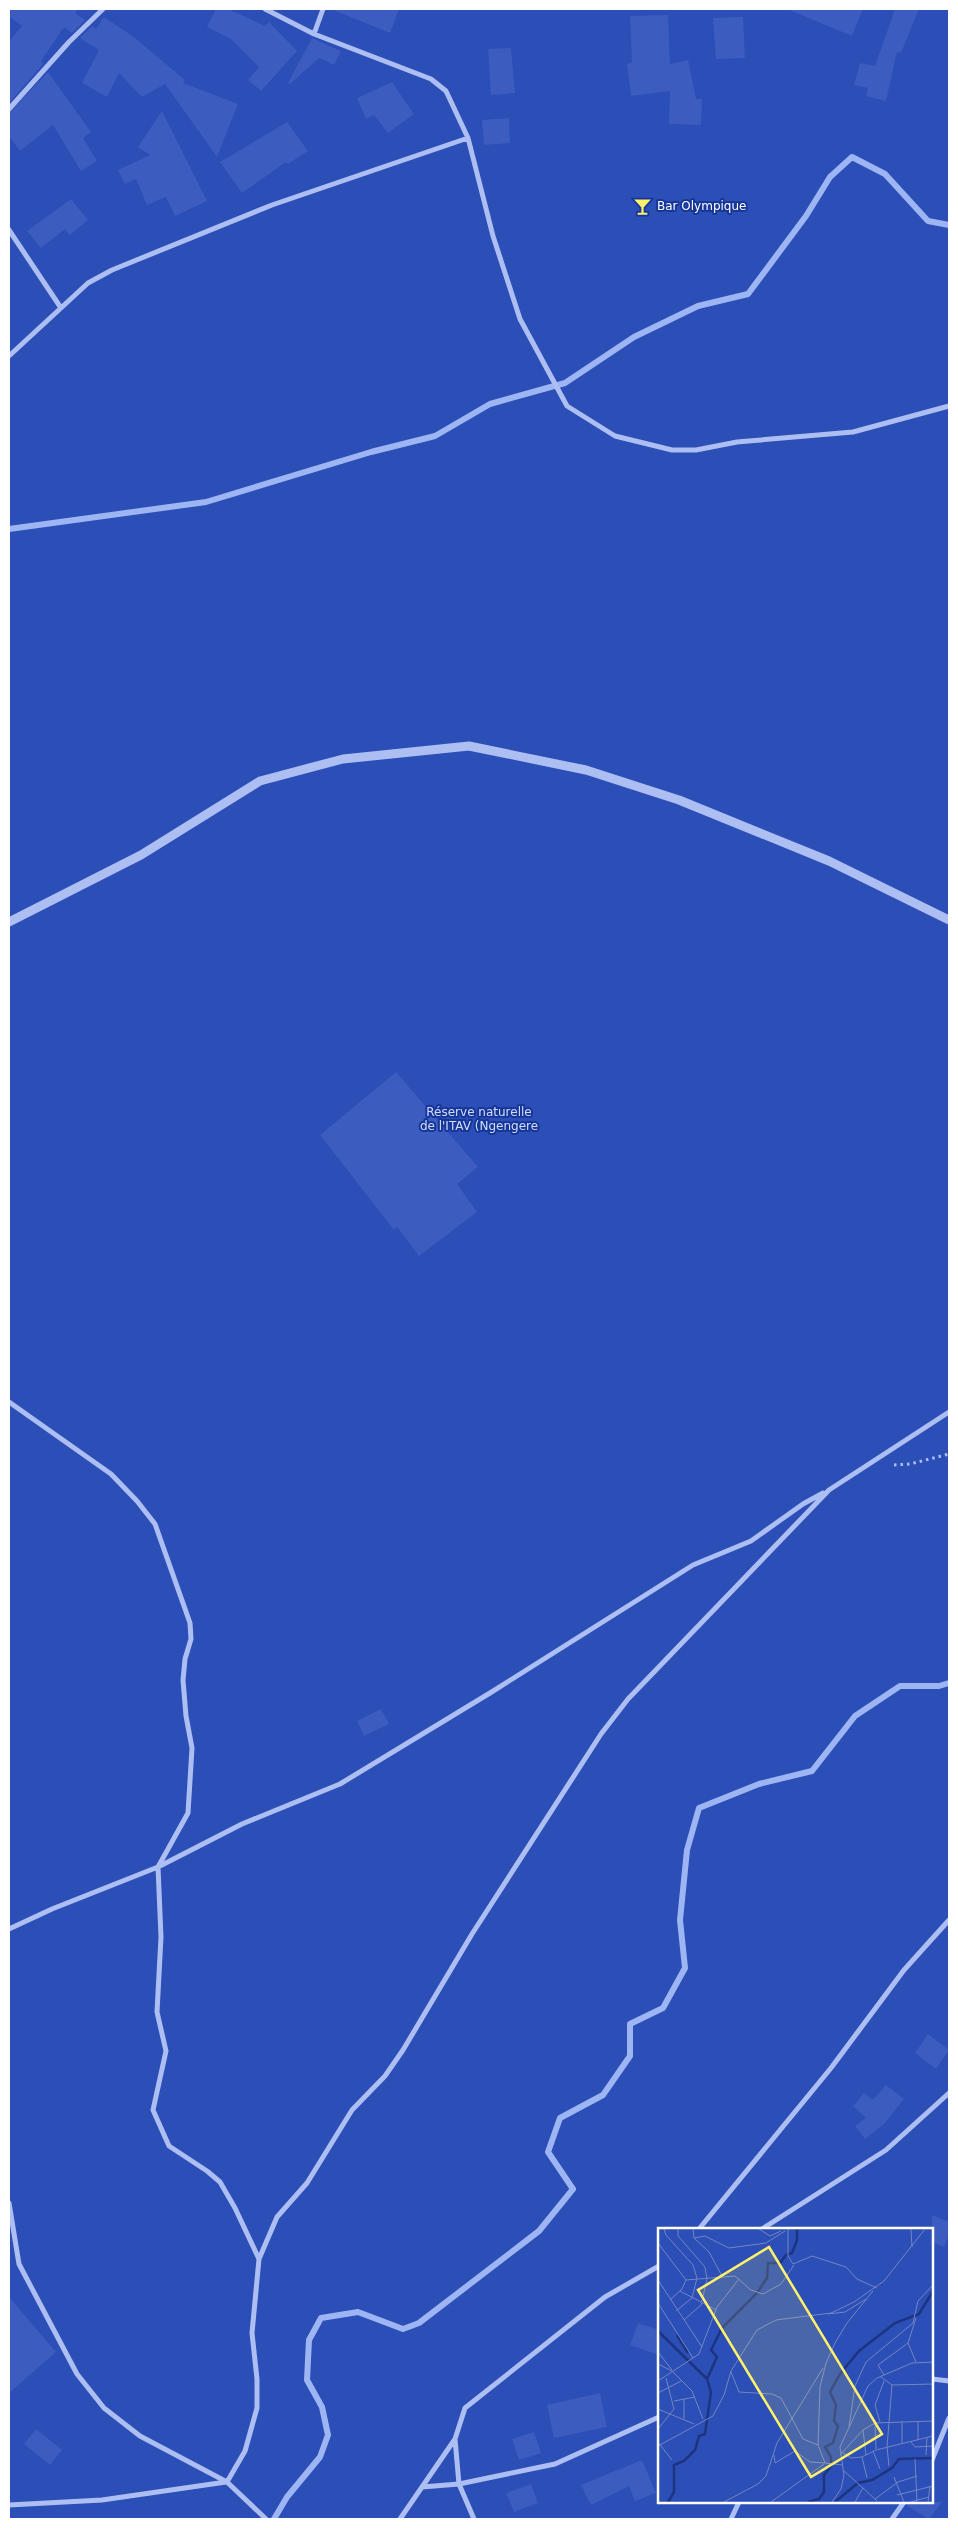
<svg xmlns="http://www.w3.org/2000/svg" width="958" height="2528" font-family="'DejaVu Sans',sans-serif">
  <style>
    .green { fill: #2b4eb7; fill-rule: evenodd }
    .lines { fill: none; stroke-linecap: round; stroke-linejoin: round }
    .stream { stroke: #9eb5f4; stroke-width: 6 }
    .building { fill: #3c5cbf }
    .path { stroke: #acbef2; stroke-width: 3; stroke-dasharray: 2.5 4; stroke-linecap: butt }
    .minor { stroke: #acbef2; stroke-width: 5 }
    .tertiary { stroke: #acbef2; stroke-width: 9 }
    .labels { text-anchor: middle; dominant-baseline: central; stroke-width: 4; stroke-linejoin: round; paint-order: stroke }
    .poi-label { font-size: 12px; fill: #fff; stroke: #173699; text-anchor: start }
    .park-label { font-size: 12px; fill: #d3defc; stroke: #173699 }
    .inset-river { fill: none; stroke: #1d3480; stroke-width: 2.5 }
    .inset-road { fill: none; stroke: #7486c2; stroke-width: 1 }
    .view { fill: #fff16c; fill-opacity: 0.15; stroke: #fff16c; stroke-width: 2.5 }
    .inset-edge { fill: none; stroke: #fff; stroke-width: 2.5 }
  </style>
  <rect width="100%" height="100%" fill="#173699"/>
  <path class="green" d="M9 9H949V2519H9ZM659 2229H932V2502H659Z"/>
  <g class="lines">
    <path class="stream" d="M9 529 206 502 371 452 435 436 490 404 565 383 634 337 698 306 748 294 806 216 830 177 852 157 885 174 928 221 949 225
      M274 2519 287 2497 320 2457 328 2435 322 2407 307 2380 309 2340 321 2318 358 2312 403 2329 419 2323 539 2231 573 2189 548 2152 560 2118 603 2095 630 2056V2024L663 2008 685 1968 680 1920 687 1850 699 1808 759 1784 812 1771 855 1716 900 1686H939L949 1683"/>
  </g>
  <path class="building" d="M9 9H78L75 13 85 20 72 33 64 27 41 61 43 64 9 103V41L22 26 9 16Z
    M216 9H228L265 26 269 22 297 51 261 91 248 80 259 67 231 39 207 27Z
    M331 9H399L390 33Z
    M787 9H863L852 36Z
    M895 9H919L901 53 897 52 886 101 866 96 868 88 854 85 860 63 875 66Z
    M668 15 670 64 688 60 696 99H702L701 125 669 124 670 91 631 96 627 64 632 63 630 16Z
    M104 17 134 37 185 80 183 83 238 104 217 157 165 84 142 97 119 73 107 97 82 83 99 50 80 38 92 26 96 29Z
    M743 17 745 58 716 59 713 18Z
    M312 38 341 51 334 65 319 58 290 84 288 83Z
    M511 48 515 93 491 95 488 49Z
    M48 72 91 132 83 138 97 161 81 171 53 125 20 151 9 136V113Z
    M392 82 414 114 388 133 374 115 366 119 357 98Z
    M162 111 207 201 175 216 166 197 147 205 136 179 125 184 118 170 150 155 138 147Z
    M509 118 510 143 484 145 482 120Z
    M287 122 308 151 288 164 286 162 242 193 220 162Z
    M71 199 88 220 70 235 65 229 41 248 27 231Z
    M396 1072 478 1167 457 1184 477 1212 419 1256 397 1227 394 1230 320 1135Z
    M381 1709 389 1724 364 1736 357 1721Z
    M928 2034 949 2050 936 2069 915 2053Z
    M886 2085 904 2099 884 2124 865 2139 855 2126 866 2118 853 2106 864 2093 873 2100Z
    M932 2215 949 2222V2234L944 2247 932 2242Z
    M9 2297 56 2352 9 2393Z
    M638 2323 659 2330V2355L630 2345Z
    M600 2393 607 2427 554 2438 547 2405Z
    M36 2429 62 2450 50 2465 24 2444Z
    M534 2432 541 2453 519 2460 512 2439Z
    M642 2460 656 2493 635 2501 629 2486 591 2505 581 2485Z
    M531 2484 538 2503 514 2512 506 2493Z
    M908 2502H942L929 2519 907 2506Z"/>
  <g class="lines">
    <path class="path" d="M894 1465 910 1464 949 1454"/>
    <path class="minor" d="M265 9 314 34 431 79 446 91 468 138 493 236 520 319 567 406 615 436 672 450H696L737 442 853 432 949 406
      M314 34 323 9
      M9 109 69 42 103 9
      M9 230 61 308
      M9 356 88 283 112 270 272 205 468 138
      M9 1402 111 1474 137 1501 155 1524 190 1623 191 1639 185 1659 183 1680 186 1716 192 1748 188 1813 158 1867 161 1937 157 2012 166 2051 153 2110 169 2146 207 2171 220 2182 235 2208 259 2259
      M9 1929 52 1909 158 1867 242 1824 340 1784 490 1693 693 1565 751 1541 803 1504 823 1493
      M9 2203 19 2264 77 2374 104 2408 140 2436 227 2482
      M699 2229 831 2068 904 1970 949 1920
      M762 2229 886 2150 949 2093
      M932 2379 949 2381
      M455 2439 459 2484 474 2519
      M932 2460 949 2418
      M422 2487 459 2484 555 2464 659 2417
      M9 2505 102 2500 226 2482
      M266 2519 227 2482 245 2451 257 2408V2379L252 2333 259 2259 277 2217 307 2183 352 2110 385 2076 403 2050 472 1934 601 1734 628 1699 829 1490 949 1412
      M400 2519 455 2439 465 2408 605 2297 659 2266
      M731 2519 739 2502
      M892 2519 904 2502"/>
    <path class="tertiary" d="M9 922 141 855 260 781 343 759 469 746 586 770 679 800 829 861 949 920"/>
  </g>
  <defs>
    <symbol id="bar-bare" viewBox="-9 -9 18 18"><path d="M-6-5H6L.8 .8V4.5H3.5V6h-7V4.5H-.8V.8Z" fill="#fff16c" stroke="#173699" stroke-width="2.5" paint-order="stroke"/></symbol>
  </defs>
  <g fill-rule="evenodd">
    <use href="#bar-bare" x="630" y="194" width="25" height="25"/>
  </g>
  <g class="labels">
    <g class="poi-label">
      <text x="657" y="206">Bar Olympique</text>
    </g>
    <g class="park-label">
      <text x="479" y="1112">Réserve naturelle<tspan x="479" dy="14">de l'ITAV (Ngengere</tspan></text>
    </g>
  </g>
  <g transform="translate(658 2228)">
    <rect width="275" height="275" fill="#173699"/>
    <path d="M0 1H275V274H0Z" fill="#2b4eb7"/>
    <path class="inset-river" d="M0 103 49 151 53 164 47 206 41 208 37 222 26 233 16 237V264L10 274M19 107 30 125M49 151 59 129 53 122 64 100 99 65 109 50 110 35H122L128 27 134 25 139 12V1M150 274 161 271 166 264V247L173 238V229L167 219 175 215 180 198 176 193 178 177 172 164 182 146 201 123 237 95 261 86 275 63M177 274 200 255 214 252 234 240 241 231 275 230"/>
    <path class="inset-road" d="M6 1 8 7 35 37 39 50 34 70 18 83M20 1V8L47 39 49 51 43 77 26 92M35 1 36 10 51 24 65 50M101 1 112 8 123 3M130 1V28L135 36 154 28 188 39 199 51 219 60M253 1 254 19M36 10 47 8 71 20 108 15 127 3M0 15 28 52 24 61 12 72M0 52 44 119M28 52 77 48 93 62 105 66 123 56 136 37M22 63 58 82M0 75 35 130M170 86 187 84 208 71M250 115 258 134M0 124 14 142M0 136 14 143 34 163 45 191M73 144 81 164 114 166 123 170 145 211 160 217M226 147 220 137 250 115 258 90M223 149 234 157 275 156M0 153 41 126 59 79 81 51M0 165 23 153M26 171V191M16 173 37 169M0 181 36 196M244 193V216M260 193V212M222 194 217 177 226 153M217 195 218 221M191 199 197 158 208 134 255 95 260 73 275 57M0 201 16 181 8 150M205 202 208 227M0 214 14 232M253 214 257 219 275 218M0 218 55 188 66 167 73 143 99 102 118 92 173 85 196 74 226 53 267 1M215 223 222 241M184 224 193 230 204 229 218 222 275 208M116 227 117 235 137 223 152 234 167 235M182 227 205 202 217 195 275 193M268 227 269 209M204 229 209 250M257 231 259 274M184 237 167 235 160 217 162 159 168 135 177 115 189 95 215 63M231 238 229 219 234 157M186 243 205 260 197 274M236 249 246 274M205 260 219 273M239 267 275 258M217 271 240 254 259 248M66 274 100 256 108 248 119 215 165 140M113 274 166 236M174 274 183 261 186 247 182 219 210 158 219 150 254 135 275 134M252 274 271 269M270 274 272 258"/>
    <path class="view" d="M111 19 224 206 153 249 40 62Z"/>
    <rect width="275" height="275" class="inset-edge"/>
  </g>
  <rect width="958" height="2528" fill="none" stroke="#ffffff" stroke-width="20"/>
</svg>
